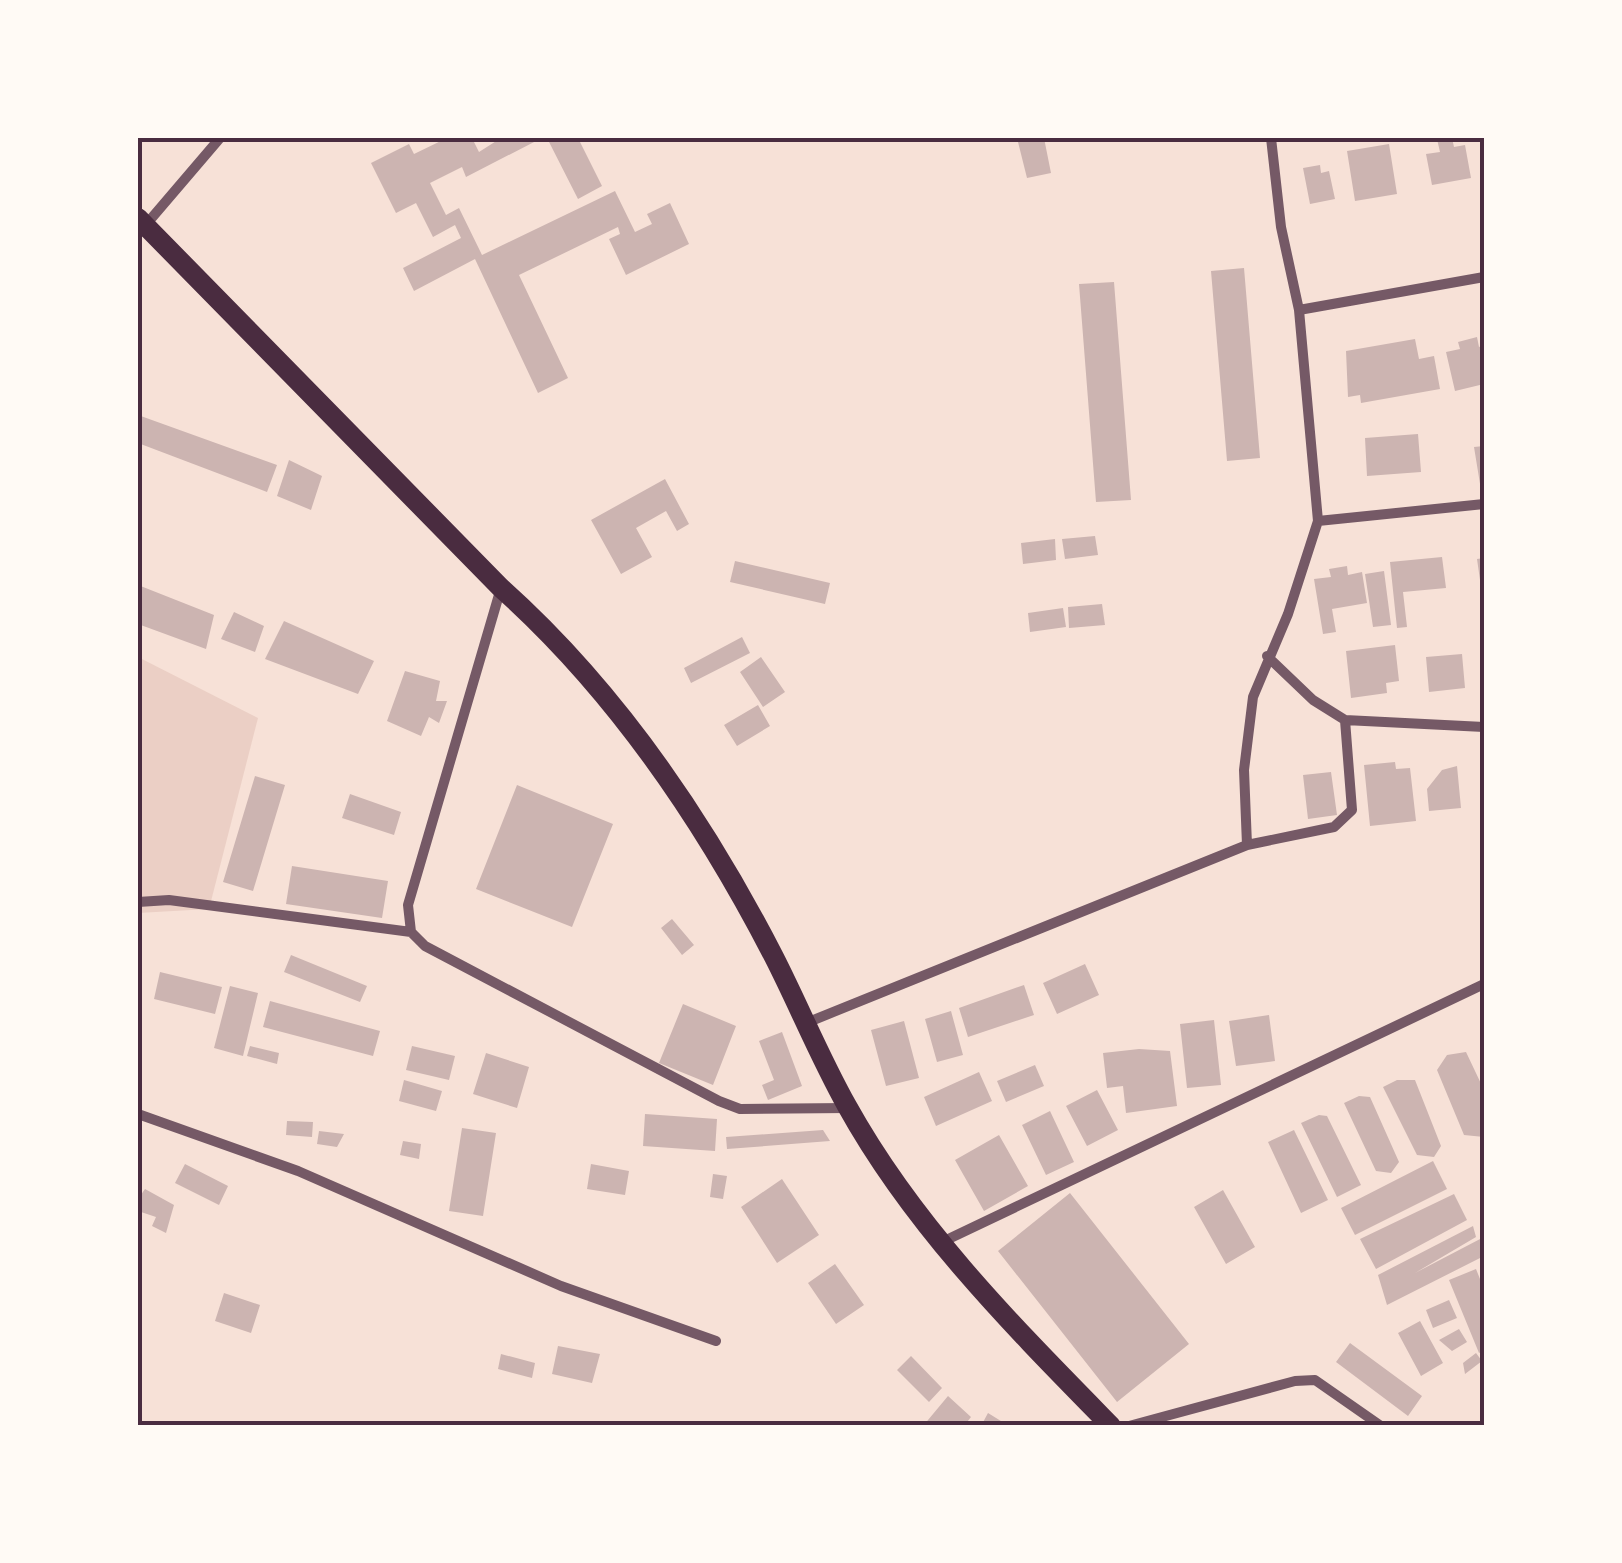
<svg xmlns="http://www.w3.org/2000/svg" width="1622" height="1563" font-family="'Noto Sans',sans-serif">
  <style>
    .green { fill: #ebcfc5 }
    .building { fill: #ccb4b1 }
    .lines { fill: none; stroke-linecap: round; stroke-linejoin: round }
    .minor { stroke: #755966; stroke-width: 10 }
    .primary { stroke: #4a2c40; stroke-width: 20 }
    .neatline { fill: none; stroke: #4a2c40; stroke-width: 4 }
  </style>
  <rect width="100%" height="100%" fill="#f7e1d7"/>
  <path class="green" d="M138 657 258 718 209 909 138 913Z"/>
  <path class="building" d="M447 138H472L479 152 501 138H534L536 141 466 177 462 167 430 183 446 215 459 208 482 255 615 191 635 232 652 224 647 214 670 203 689 244 626 275 609 239 620 234 618 227 519 275 568 378 538 393 475 259 414 291 403 268 461 238 455 225 433 237 416 203 396 213 371 163 409 144 414 154Z
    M547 138H578L602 186 578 199Z
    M1017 138H1044L1051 173 1027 178Z
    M1452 138 1454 147 1465 145 1471 178 1432 185 1426 154 1440 152 1437 139Z
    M1389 144 1397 194 1355 201 1347 151Z
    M1320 165 1321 173 1329 171 1335 199 1310 204 1303 168Z
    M1244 268 1260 458 1227 461 1211 271Z
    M1114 282 1131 500 1096 502 1079 284Z
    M1477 337 1479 347 1484 345V384L1455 391 1446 352 1460 349 1458 342Z
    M1415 339 1419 359 1434 356 1440 389 1361 403 1360 395 1348 397 1346 351Z
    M138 415 277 465 267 492 138 443Z
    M1418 434 1421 472 1367 476 1365 438Z
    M1484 446V490H1481L1474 447Z
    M289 460 322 476 311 510 277 496Z
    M665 479 689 524 677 531 666 511 636 528 652 557 621 574 591 520Z
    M1095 536 1098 555 1065 559 1062 539Z
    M1055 539 1056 560 1023 564 1021 543Z
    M1442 557 1446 588 1403 592 1407 627 1397 628 1390 562Z
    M1484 558V594H1482L1477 559Z
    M735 561 830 583 825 604 730 582Z
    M1347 566 1348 575 1362 572 1367 603 1332 609 1336 632 1323 634 1314 579 1331 577 1329 569Z
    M1384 571 1391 625 1373 627 1365 574Z
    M138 585 214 615 206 649 138 624Z
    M1102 604 1105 625 1069 628 1068 607Z
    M1063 608 1066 627 1030 632 1028 613Z
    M234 612 264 626 255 652 221 639Z
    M284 621 374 661 358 694 265 659Z
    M742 637 750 653 691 683 684 668Z
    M1395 645 1399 681 1386 683 1387 693 1351 698 1346 651Z
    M1462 654 1465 688 1429 692 1426 657Z
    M761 657 785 692 763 707 740 672Z
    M405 671 440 681 436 701H447L439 723 429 717 421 736 387 721Z
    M758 705 770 726 737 746 724 725Z
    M1395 762 1396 769 1410 768 1416 821 1370 826 1364 765Z
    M1457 766 1461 808 1429 811 1427 789 1442 770Z
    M1331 772 1337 815 1308 819 1303 775Z
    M255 776 285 785 253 891 223 882Z
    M517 785 613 824 572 927 476 889Z
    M350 794 401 812 394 835 342 818Z
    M292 866 388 881 382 918 286 904Z
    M672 919 694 945 682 955 661 928Z
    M291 955 367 986 360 1002 284 972Z
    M1085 964 1099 995 1057 1014 1043 983Z
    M160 972 222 987 215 1014 154 999Z
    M1024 985 1034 1015 968 1037 959 1008Z
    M230 986 258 993 243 1056 214 1048Z
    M270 1001 380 1031 373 1056 263 1027Z
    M683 1004 736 1026 713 1085 659 1063Z
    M951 1011 963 1055 937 1062 925 1019Z
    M1269 1015 1275 1061 1236 1066 1229 1021Z
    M1214 1020 1221 1085 1187 1088 1180 1024Z
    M904 1021 919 1078 886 1086 871 1030Z
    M782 1032 802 1086 768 1100 762 1085 774 1080 759 1041Z
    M250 1046 279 1053 277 1064 247 1056Z
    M412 1046 455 1056 449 1080 406 1070Z
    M1139 1049 1170 1051 1177 1106 1126 1113 1123 1086 1107 1088 1103 1053Z
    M1466 1052 1484 1090V1137L1464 1135 1437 1070 1447 1055Z
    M486 1053 529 1067 517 1108 473 1094Z
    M1035 1065 1044 1086 1006 1102 997 1081Z
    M979 1072 992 1101 936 1126 924 1097Z
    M404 1080 442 1091 436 1111 399 1101Z
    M1397 1080H1415L1441 1146 1434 1157 1417 1155 1383 1087Z
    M1097 1090 1118 1130 1087 1146 1066 1106Z
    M1359 1096 1370 1097 1399 1162 1391 1173 1376 1171 1344 1103Z
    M1050 1111 1074 1162 1046 1175 1022 1125Z
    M645 1114 717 1119 715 1151 643 1146Z
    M1319 1115 1327 1116 1361 1185 1337 1197 1301 1123Z
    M287 1121 313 1122 312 1137 286 1135Z
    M462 1128 496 1133 483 1216 449 1211Z
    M823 1130 830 1141 727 1149 726 1137Z
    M1294 1130 1328 1200 1301 1213 1268 1142Z
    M319 1131 344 1134 337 1147 317 1144Z
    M999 1135 1028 1186 984 1211 955 1160Z
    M403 1141 421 1144 419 1159 400 1155Z
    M1433 1161 1447 1189 1355 1235 1341 1208Z
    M185 1164 228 1186 219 1205 175 1183Z
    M591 1164 629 1171 625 1195 587 1189Z
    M713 1174 727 1176 723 1199 710 1197Z
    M782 1179 819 1235 777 1263 741 1207Z
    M145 1189 174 1205 166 1233 152 1226 156 1217 138 1211V1199Z
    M1223 1190 1255 1247 1226 1264 1194 1207Z
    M1070 1193 1189 1344 1117 1402 998 1251Z
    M1454 1194 1467 1220 1376 1269 1360 1239Z
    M1473 1226 1476 1237 1415 1273 1482 1238 1484 1256 1387 1305 1378 1275Z
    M835 1264 864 1305 836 1324 808 1283Z
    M1476 1269 1484 1289V1350L1479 1353 1449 1280Z
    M224 1293 260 1305 251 1333 215 1321Z
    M1449 1300 1457 1318 1433 1328 1426 1310Z
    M1420 1321 1443 1363 1421 1376 1398 1333Z
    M1459 1329 1467 1342 1452 1351 1439 1340Z
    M1350 1343 1422 1396 1408 1416 1336 1362Z
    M558 1346 600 1354 592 1383 552 1374Z
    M1476 1353 1482 1361 1465 1374 1463 1363Z
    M501 1354 535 1363 532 1378 498 1369Z
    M911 1356 942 1388 929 1402 897 1370Z
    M948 1396 971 1417 964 1426H923Z
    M988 1413 1009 1426H981Z"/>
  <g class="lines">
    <path class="minor" d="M138 234 220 138
      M1299 310 1484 277
      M1318 521 1484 504
      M1267 656 1313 700 1345 720 1484 727
      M1247 845 1244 770 1253 697 1288 614 1318 521 1299 310 1281 227 1271 138
      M138 902 169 900 411 932 425 946 719 1101 740 1109 848 1108
      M411 932 408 905 501 588
      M806 1023 1247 845 1334 827 1352 810 1345 720
      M138 1114 298 1171 561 1286 716 1341
      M940 1243 1484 984
      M1129 1426 1295 1381 1315 1380 1381 1426"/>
    <path class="primary" d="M138 218 501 588C615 690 704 821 774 957 799 1006 820 1058 847 1106 914 1227 1014 1327 1111 1426"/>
  </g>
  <rect width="1622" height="1563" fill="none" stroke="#fffaf5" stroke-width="280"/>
  <rect x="140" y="140" width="1342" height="1283" class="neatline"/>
</svg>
